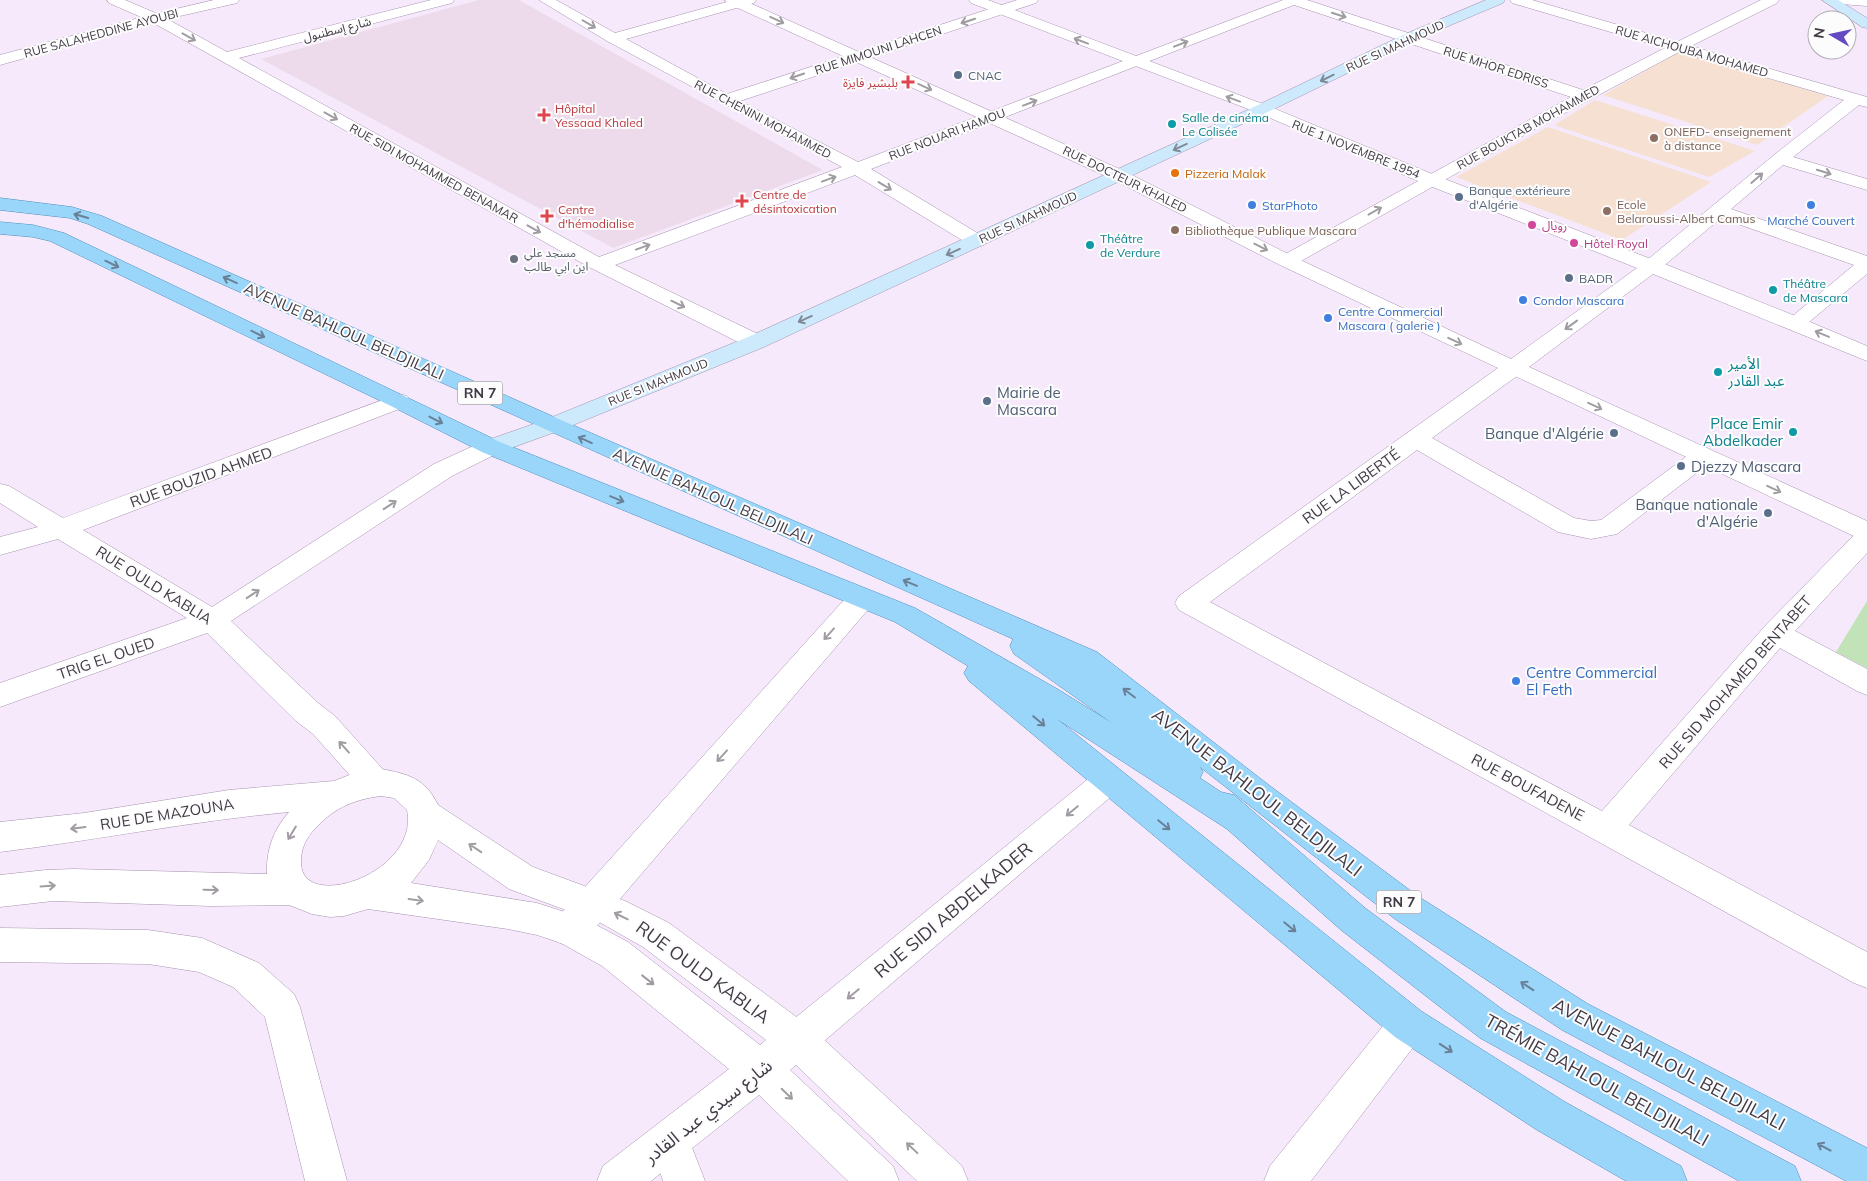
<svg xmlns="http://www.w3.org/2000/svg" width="1867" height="1181" font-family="Mulish,'Noto Sans Arabic',sans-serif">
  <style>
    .education { fill: #f5e0d2 }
    .medical { fill: #eddbeb }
    .green { fill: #c2e3b7 }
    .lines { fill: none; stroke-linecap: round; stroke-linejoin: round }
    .minor-casing { stroke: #a793af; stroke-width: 1 }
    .tertiary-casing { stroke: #a793af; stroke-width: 1 }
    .secondary-casing { stroke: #a793af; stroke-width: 1 }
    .primary-casing { stroke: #4f8db9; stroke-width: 1 }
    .minor { fill: #fff; fill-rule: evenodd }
    .tertiary { fill: #fff; fill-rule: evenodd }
    .secondary { fill: #cdeafd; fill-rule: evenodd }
    .primary { fill: #9ad6fa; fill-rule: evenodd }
    .oneway { stroke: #a09ca2 }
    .oneway2 { stroke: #808998 }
    .oneway3 { stroke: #698096 }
    .service-dot { fill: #5c6f8a; stroke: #fcfcfc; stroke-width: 2 }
    .health-dot { fill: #e0444e; stroke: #fcfcfc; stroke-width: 2 }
    .culture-dot { fill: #0f9aa8; stroke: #fcfcfc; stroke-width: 2 }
    .education-dot { fill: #8d6e63; stroke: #fcfcfc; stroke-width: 2 }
    .food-dot { fill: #e8710a; stroke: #fcfcfc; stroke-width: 2 }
    .shop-dot { fill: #3f7fe0; stroke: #fcfcfc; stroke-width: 2 }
    .hotel-dot { fill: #d1479c; stroke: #fcfcfc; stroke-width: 2 }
    .worship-dot { fill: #6b7280; stroke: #fcfcfc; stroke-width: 2 }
    .labels { text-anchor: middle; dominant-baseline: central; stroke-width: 4; stroke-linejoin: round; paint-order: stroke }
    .far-street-label { font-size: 12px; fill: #413945; stroke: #fcfcfc }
    .far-service-label { font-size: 12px; fill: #4e5e75; stroke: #fcfcfc; text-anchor: start }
    .far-health-label { font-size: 12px; fill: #be3a42; stroke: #fcfcfc; text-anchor: start }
    .far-culture-label { font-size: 12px; fill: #0d838f; stroke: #fcfcfc; text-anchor: start }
    .far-education-label { font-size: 12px; fill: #785e54; stroke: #fcfcfc; text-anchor: start }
    .far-food-label { font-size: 12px; fill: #c56008; stroke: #fcfcfc; text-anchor: start }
    .far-shop-label { font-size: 12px; fill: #366cbe; stroke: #fcfcfc; text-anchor: start }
    .far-hotel-label { font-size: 12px; fill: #b23c85; stroke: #fcfcfc; text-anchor: start }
    .far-worship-label { font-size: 12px; fill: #5b616d; stroke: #fcfcfc; text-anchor: start }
    .shield { fill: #fcfcfc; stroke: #79747c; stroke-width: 1 }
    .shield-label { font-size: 14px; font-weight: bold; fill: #413945 }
    .street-label { font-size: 15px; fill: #413945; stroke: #fcfcfc }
    .culture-label { font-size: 15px; fill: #0d838f; stroke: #fcfcfc; text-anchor: start }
    .service-label { font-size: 15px; fill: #4e5e75; stroke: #fcfcfc; text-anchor: start }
    .shop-label { font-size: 15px; fill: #366cbe; stroke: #fcfcfc; text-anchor: start }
    .near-street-label { font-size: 18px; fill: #413945; stroke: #fcfcfc }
  </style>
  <rect width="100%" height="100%" fill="#f6e9fb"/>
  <path class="education" d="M1679 52 1828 96 1757 145 1603 95Z
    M1595 100 1755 151 1709 177 1554 125Z
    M1548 127 1711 182 1622 240 1456 177Z"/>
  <path class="medical" d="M479 0H519L823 170 613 248 261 59Z"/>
  <path class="green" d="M1867 601V668L1836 652Z"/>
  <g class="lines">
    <defs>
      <path id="minor" d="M107 0H125L160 15 227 52 431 0H454L452 3 239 58 599 257 842 167 607 41 539 0H556L615 33 734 0H756L754 3 626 39 727 94 1017 0H1038L1036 3 740 101 858 162 1283 0H1307L1583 90 1665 48 1512 3 1510 0H1532L1677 42 1761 0H1779L1777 3 1691 46 1867 97V107L1859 105 1793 157 1867 179V190L1783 165 1731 209 1867 256V274L1803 327 1796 329 1789 327 1785 323 1789 319 1854 265 1721 218 1660 269 1653 271 1646 269 1643 265 1646 261 1774 155 1844 100 1679 52 1533 130 1294 265 1287 267 1280 265 1277 261 1280 257 1571 97 1294 5 871 169 984 237 987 241 984 245 977 247 970 245 855 175 615 265 764 337 767 342 764 347 756 348 748 347 591 268 150 21 109 3Z
        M1834 0H1867V6L1841 4Z
        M1513 361 1521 363 1524 368 1521 373 1432 438 1574 518 1591 521 1601 520 1694 451 1703 448 1712 451 1715 456 1712 461 1617 534 1591 539 1558 532 1417 450 1210 602 1602 811 1766 625 1858 531 1867 528V553L1795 631 1867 669V695L1857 691 1780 648 1629 825 1867 952V988L1854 983 1179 610 1175 603 1179 596 1505 363Z
        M399 394 407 396 411 401 407 406 83 530 212 607 434 464 482 442 491 439 500 442 503 447 500 452 452 476 231 621 318 703 335 716 387 774 392 783 387 792 376 796 365 792 313 734 296 721 207 633 0 707V683L187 618 58 539 0 555V537L38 527 0 503V484L9 486 63 518Z
        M862 588 872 591 876 598 872 605 583 942 570 946 557 942 552 930 557 918 852 591Z
        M1109 767 1120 771 1125 780 1120 789 810 1053 797 1059 784 1053 778 1040 784 1027 1098 771Z
        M0 928 148 930 202 938 259 963 294 994 300 1007 347 1181H305L265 1017 233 987 199 972 148 964 0 962Z
        M1408 1005 1421 1011 1427 1024 1421 1037 1311 1181H1264L1270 1166 1395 1011Z
        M670 1121 684 1127 705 1181H663L650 1141 656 1127Z"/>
      <path id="tertiary" d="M214 0H239L237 3 158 21 0 65V55L150 15Z
        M725 0H743L1124 171 1294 257 1511 359 1637 268 1425 184 1256 112 971 3 969 0H988L1268 106 1437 176 1651 259 1660 261 1662 263 1803 319 1867 346V361L1653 274 1529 367 1867 521V541L1858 538 1280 265 1112 179 727 3Z
        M381 769C408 774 425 778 438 805L533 867 625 901 669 923 810 1027 962 1166 968 1181H917L796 1065 790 1070 893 1166 899 1181H848L759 1095 651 1181H597L603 1166 729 1069 602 966 561 943 537 935 508 929 368 909 344 916 330 917 312 914 289 905 211 906 53 901 0 907V875L46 870 73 869 267 874C266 851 273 830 289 812 192 821 97 840 0 852V822L84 813 229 790 334 781 357 772ZM381 796 394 798 407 810C420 873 302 913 301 863 301 850 304 842 312 832 332 809 351 800 381 796ZM438 840 509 889 601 923 643 947 766 1040 760 1045 628 942 583 918 537 903 411 883 429 860Z"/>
      <path id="secondary" d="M1486 0H1505L1503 3 1413 41 1268 112 764 347 561 430 500 452 491 455 482 452 479 447 482 442 545 420 748 337 1256 106 1403 35Z
        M1822 0H1838L1867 18V28L1862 27Z"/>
      <path id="primary" d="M0 198 72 207 102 216 561 420 1097 652 1270 786 1419 897 1588 1004 1867 1148V1181H1846L1562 1030 1395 919 1200 767 1203 772 1200 778 1221 792 1234 795 1365 908 1506 1012 1795 1166 1801 1181H1739L1480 1038 1341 930 1227 829 1057 719 1421 1011 1565 1102 1681 1166 1687 1181H1626L1537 1130 1395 1037 969 681 964 673 968 666 895 622 482 452 391 406 50 241 33 237 0 234V222L33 225 64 233 500 442 915 608 1059 690 1112 723 1014 654 1010 646 1013 639 88 224 70 218 0 210Z"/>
    </defs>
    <use href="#minor" class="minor-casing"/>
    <use href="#tertiary" class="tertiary-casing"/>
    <use href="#secondary" class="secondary-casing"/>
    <use href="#primary" class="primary-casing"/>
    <use href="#minor" class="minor"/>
    <use href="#tertiary" class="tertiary"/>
    <use href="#secondary" class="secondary"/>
    <use href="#primary" class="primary"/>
  </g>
  <defs><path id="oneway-shaft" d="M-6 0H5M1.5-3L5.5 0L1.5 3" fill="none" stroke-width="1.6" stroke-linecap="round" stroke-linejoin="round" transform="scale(1.25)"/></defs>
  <g class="oneway">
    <use href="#oneway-shaft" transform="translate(1339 15) rotate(18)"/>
    <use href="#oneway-shaft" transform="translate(777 20) rotate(25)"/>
    <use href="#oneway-shaft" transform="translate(968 21) rotate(162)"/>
    <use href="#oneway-shaft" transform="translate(589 24) rotate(30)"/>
    <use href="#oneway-shaft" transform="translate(189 37) rotate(29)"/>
    <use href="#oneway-shaft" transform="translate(1081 41) rotate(-159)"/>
    <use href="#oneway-shaft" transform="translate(1181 44) rotate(-21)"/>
    <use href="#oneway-shaft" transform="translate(797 76) rotate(161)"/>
    <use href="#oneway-shaft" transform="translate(925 87) rotate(24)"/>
    <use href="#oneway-shaft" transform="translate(1233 99) rotate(-160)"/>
    <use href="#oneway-shaft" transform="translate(1030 103) rotate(-21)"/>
    <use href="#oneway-shaft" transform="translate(331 116) rotate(29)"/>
    <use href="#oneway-shaft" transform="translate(1824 172) rotate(17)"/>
    <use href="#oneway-shaft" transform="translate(1757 178) rotate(-41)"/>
    <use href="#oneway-shaft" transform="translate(829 179) rotate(-20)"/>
    <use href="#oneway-shaft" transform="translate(885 186) rotate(31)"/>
    <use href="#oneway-shaft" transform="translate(1375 211) rotate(-29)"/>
    <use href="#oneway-shaft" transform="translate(534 229) rotate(29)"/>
    <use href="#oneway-shaft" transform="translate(643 247) rotate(-20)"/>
    <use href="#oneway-shaft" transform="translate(1261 247) rotate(27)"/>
    <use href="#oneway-shaft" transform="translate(678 304) rotate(26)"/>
    <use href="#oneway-shaft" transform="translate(1571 325) rotate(144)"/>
    <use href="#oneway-shaft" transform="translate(1822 334) rotate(-157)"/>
    <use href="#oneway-shaft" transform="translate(1455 341) rotate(25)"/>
    <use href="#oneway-shaft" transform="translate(1595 406) rotate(25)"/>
    <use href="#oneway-shaft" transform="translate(1774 489) rotate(25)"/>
    <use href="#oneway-shaft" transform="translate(390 505) rotate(-33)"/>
    <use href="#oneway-shaft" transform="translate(253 594) rotate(-33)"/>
    <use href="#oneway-shaft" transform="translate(829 634) rotate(132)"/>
    <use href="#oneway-shaft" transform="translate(344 747) rotate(-132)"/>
    <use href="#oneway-shaft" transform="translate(722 756) rotate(132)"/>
    <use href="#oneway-shaft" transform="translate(1072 811) rotate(140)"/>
    <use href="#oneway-shaft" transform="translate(78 828) rotate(173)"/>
    <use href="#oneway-shaft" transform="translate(292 833) rotate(121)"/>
    <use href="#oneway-shaft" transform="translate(475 848) rotate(-146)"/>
    <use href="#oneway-shaft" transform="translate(48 886) rotate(-4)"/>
    <use href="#oneway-shaft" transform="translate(211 890) rotate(1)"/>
    <use href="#oneway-shaft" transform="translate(416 900) rotate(8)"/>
    <use href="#oneway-shaft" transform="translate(621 916) rotate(-154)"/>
    <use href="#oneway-shaft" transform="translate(648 980) rotate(38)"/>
    <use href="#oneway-shaft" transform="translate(853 994) rotate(140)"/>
    <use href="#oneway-shaft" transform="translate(787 1094) rotate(44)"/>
    <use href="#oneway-shaft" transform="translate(912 1148) rotate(-137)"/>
  </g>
  <g class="oneway2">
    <use href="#oneway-shaft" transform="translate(1327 78) rotate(154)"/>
    <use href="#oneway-shaft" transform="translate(1180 147) rotate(155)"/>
    <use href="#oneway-shaft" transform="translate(953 252) rotate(156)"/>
    <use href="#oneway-shaft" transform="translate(805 319) rotate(156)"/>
  </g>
  <g class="oneway3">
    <use href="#oneway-shaft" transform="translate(81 216) rotate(-164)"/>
    <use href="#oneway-shaft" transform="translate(112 264) rotate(26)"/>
    <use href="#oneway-shaft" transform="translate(230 280) rotate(-156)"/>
    <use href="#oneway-shaft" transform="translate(258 334) rotate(26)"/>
    <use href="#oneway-shaft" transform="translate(436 420) rotate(27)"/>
    <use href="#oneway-shaft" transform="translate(585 440) rotate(-156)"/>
    <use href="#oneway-shaft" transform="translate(617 499) rotate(22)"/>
    <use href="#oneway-shaft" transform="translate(910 583) rotate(-157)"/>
    <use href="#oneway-shaft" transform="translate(1129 693) rotate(-143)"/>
    <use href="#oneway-shaft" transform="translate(1039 721) rotate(40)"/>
    <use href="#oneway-shaft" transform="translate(1164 825) rotate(39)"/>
    <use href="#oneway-shaft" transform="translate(1290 927) rotate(39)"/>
    <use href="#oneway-shaft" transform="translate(1527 986) rotate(-147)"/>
    <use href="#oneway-shaft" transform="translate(1446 1048) rotate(33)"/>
    <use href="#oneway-shaft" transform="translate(1824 1147) rotate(-152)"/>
  </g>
  <g class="service-dot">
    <circle cx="958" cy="75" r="5"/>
    <circle cx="1459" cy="197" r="5"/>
    <circle cx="1569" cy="278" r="5"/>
    <circle cx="987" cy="401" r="5"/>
    <circle cx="1614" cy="433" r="5"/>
    <circle cx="1681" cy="466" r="5"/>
    <circle cx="1768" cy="513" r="5"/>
  </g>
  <g class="health-dot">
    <path d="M905.5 74.5h5v5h5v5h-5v5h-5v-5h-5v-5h5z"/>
    <path d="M541.5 107.5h5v5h5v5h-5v5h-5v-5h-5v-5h5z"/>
    <path d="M739.5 193.5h5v5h5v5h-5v5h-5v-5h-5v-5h5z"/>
    <path d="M544.5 208.5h5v5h5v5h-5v5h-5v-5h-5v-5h5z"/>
  </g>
  <g class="culture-dot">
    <circle cx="1172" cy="124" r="5"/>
    <circle cx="1090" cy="245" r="5"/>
    <circle cx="1773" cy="290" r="5"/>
    <circle cx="1718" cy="372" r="5"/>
    <circle cx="1793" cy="432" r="5"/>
  </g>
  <g class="education-dot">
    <circle cx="1654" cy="138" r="5"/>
    <circle cx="1607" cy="211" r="5"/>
    <circle cx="1175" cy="230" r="5"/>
  </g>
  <circle class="food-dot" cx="1175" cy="173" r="5"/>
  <g class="shop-dot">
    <circle cx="1252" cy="205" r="5"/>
    <circle cx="1811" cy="205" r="5"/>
    <circle cx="1523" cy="300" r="5"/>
    <circle cx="1328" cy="318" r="5"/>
    <circle cx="1516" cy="681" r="5"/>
  </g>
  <g class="hotel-dot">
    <circle cx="1532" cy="225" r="5"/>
    <circle cx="1574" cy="243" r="5"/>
  </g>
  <circle class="worship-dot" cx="514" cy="259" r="5"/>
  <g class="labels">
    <g class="far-street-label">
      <text transform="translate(337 29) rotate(-14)">شارع إسطنبول</text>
      <text transform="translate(101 33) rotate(-15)">RUE SALAHEDDINE AYOUBI</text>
      <text transform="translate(1395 46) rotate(-25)">RUE SI MAHMOUD</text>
      <text transform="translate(878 50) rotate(-18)">RUE MIMOUNI LAHCEN</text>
      <text transform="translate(1692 51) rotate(16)">RUE AICHOUBA MOHAMED</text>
      <text transform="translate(1496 67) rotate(18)">RUE MHOR EDRISS</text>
      <text transform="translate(763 119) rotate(28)">RUE CHENINI MOHAMMED</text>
      <text transform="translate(1528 127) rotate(-29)">RUE BOUKTAB MOHAMMED</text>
      <text transform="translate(947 134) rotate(-21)">RUE NOUARI HAMOU</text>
      <text transform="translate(1356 149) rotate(22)">RUE 1 NOVEMBRE 1954</text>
      <text transform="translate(434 173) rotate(29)">RUE SIDI MOHAMMED BENAMAR</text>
      <text transform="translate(1125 179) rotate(26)">RUE DOCTEUR KHALED</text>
      <text transform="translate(1028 217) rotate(-25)">RUE SI MAHMOUD</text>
      <text transform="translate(658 382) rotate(-22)">RUE SI MAHMOUD</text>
    </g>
    <g class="far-service-label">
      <text x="968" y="75">CNAC</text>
      <text x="1469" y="190">Banque extérieure<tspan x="1469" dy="14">d'Algérie</tspan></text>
      <text x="1579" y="278">BADR</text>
    </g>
    <g class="far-health-label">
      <text x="898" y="82" text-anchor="end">بلبشير فايزة</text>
      <text x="555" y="108">Hôpital<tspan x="555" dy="14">Yessaad Khaled</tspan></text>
      <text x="753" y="194">Centre de<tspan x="753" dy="14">désintoxication</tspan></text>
      <text x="558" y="209">Centre<tspan x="558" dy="14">d'hémodialise</tspan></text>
    </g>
    <g class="far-culture-label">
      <text x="1182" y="117">Salle de cinéma<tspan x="1182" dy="14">Le Colisée</tspan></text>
      <text x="1100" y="238">Théâtre<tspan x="1100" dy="14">de Verdure</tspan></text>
      <text x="1783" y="283">Théâtre<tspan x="1783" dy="14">de Mascara</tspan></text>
    </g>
    <g class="far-education-label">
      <text x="1664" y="131">ONEFD- enseignement<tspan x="1664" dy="14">à distance</tspan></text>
      <text x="1617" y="204">Ecole<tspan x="1617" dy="14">Belaroussi-Albert Camus</tspan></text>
      <text x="1185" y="230">Bibliothèque Publique Mascara</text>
    </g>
    <g class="far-food-label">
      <text x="1185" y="173">Pizzeria Malak</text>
    </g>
    <g class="far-shop-label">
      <text x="1262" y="205">StarPhoto</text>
      <text x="1811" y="220" text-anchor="middle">Marché Couvert</text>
      <text x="1533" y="300">Condor Mascara</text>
      <text x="1338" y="311">Centre Commercial<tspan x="1338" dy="14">Mascara ( galerie )</tspan></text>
    </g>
    <g class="far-hotel-label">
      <text x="1542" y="225">رويال</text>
      <text x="1584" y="243">Hôtel Royal</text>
    </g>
    <g class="far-worship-label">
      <text x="524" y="252">مسجد علي<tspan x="524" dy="14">اين ابي طالب</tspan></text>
    </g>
    <g class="shield">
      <rect x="457.5" y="381.5" width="45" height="23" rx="4"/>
      <rect x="1376.5" y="890.5" width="45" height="23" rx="4"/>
    </g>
    <g class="shield-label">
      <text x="480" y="393">RN 7</text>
      <text x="1399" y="902">RN 7</text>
    </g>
    <g class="street-label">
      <text transform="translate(344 331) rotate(24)">AVENUE BAHLOUL BELDJILALI</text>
      <text transform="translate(201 477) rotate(-20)">RUE BOUZID AHMED</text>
      <text transform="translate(1351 486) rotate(-36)">RUE LA LIBERTÉ</text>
      <text transform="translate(713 496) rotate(24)">AVENUE BAHLOUL BELDJILALI</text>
      <text transform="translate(154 585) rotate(32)">RUE OULD KABLIA</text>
      <text transform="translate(106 658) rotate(-19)">TRIG EL OUED</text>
      <text transform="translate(1735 682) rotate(-49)">RUE SID MOHAMED BENTABET</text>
      <text transform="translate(1528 787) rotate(28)">RUE BOUFADENE</text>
      <text transform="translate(167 814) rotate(-9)">RUE DE MAZOUNA</text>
    </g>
    <g class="culture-label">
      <text x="1728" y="363">الأمير<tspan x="1728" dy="17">عبد القادر</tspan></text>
      <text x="1783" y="423" text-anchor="end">Place Emir<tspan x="1783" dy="17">Abdelkader</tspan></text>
    </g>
    <g class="service-label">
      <text x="997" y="392">Mairie de<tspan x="997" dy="17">Mascara</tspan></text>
      <text x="1604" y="433" text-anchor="end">Banque d'Algérie</text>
      <text x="1691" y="466">Djezzy Mascara</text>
      <text x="1758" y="504" text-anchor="end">Banque nationale<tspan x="1758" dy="17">d'Algérie</tspan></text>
    </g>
    <g class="shop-label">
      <text x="1526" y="672">Centre Commercial<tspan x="1526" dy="17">El Feth</tspan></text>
    </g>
    <g class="near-street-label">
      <text transform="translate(1257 792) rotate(38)">AVENUE BAHLOUL BELDJILALI</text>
      <text transform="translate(953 910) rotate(-40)">RUE SIDI ABDELKADER</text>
      <text transform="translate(703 972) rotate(36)">RUE OULD KABLIA</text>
      <text transform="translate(1669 1064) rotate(28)">AVENUE BAHLOUL BELDJILALI</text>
      <text transform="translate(1597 1080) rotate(29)">TRÉMIE BAHLOUL BELDJILALI</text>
      <text transform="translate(708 1111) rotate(-38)">شارع سيدي عبد القادر</text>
    </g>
  </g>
  <g transform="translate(1832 35) rotate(279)"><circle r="24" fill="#fcfcfc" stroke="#b1aeb3"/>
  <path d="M0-4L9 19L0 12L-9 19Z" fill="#6449c2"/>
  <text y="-8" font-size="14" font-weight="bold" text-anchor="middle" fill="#413945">N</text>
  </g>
</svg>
